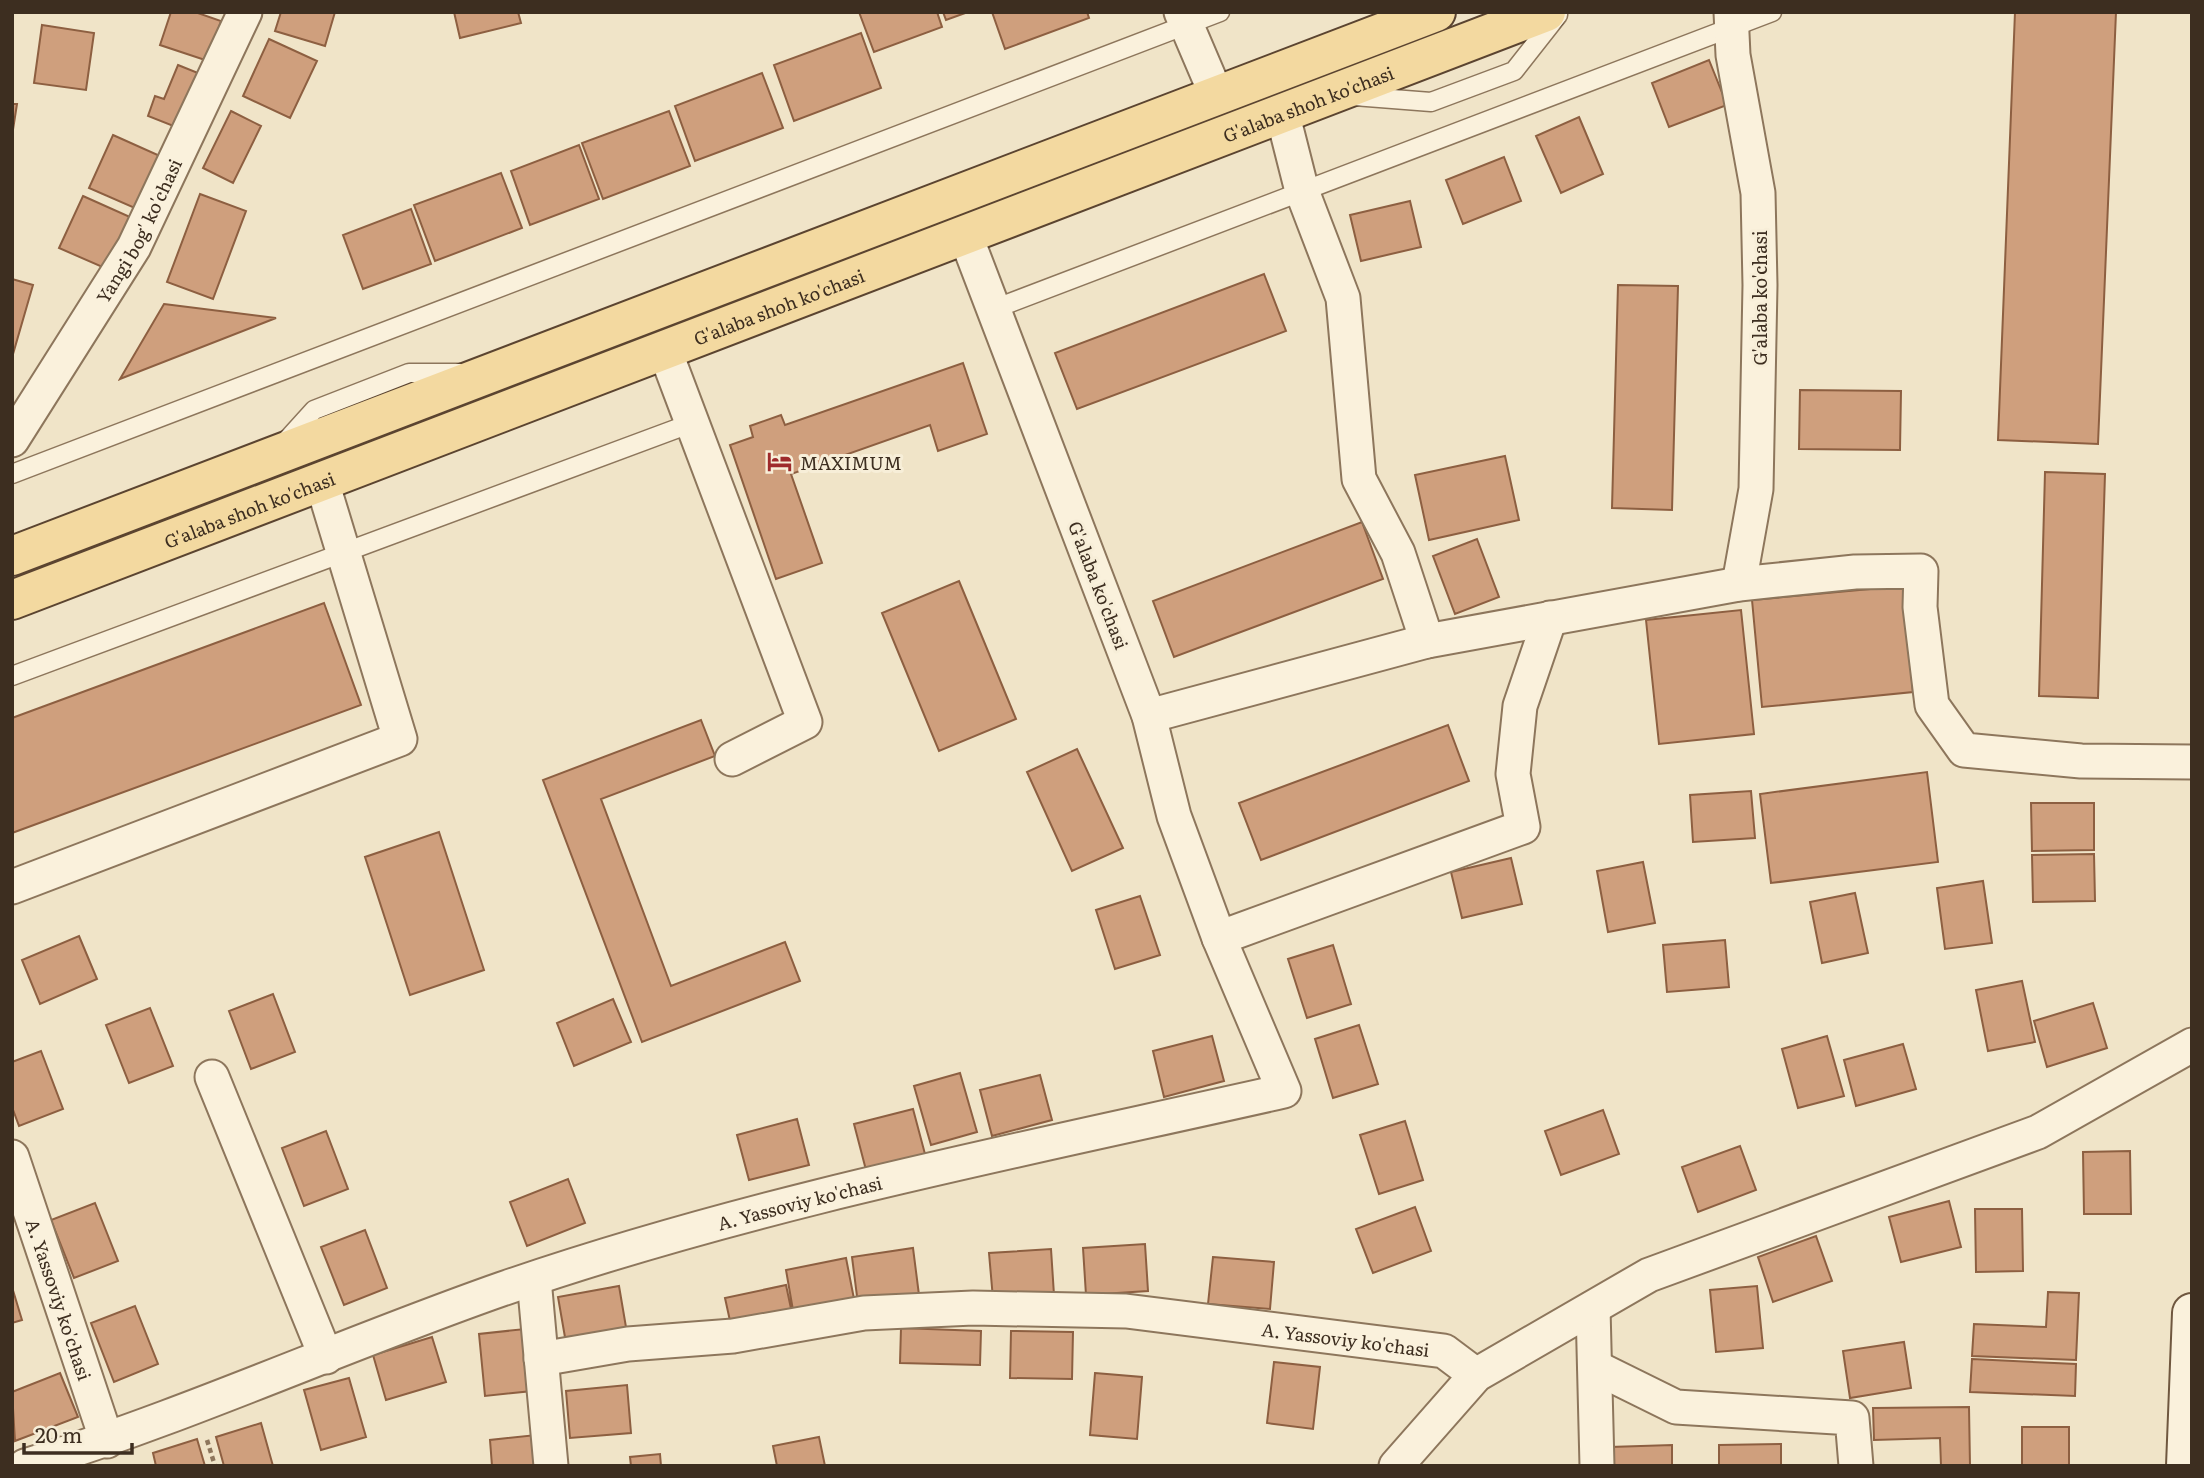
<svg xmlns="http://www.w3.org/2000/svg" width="2204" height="1478" font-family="Literata,serif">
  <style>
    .building { fill: #cf9f7d; stroke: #8d5f41; stroke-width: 2 }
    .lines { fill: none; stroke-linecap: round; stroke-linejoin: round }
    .service-casing { stroke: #8d765c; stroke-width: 21 }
    .minor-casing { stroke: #8d765c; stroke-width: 37 }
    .secondary-casing { stroke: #6f573f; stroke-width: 42 }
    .primary-casing { stroke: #5b4430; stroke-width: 42 }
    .path { stroke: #8d765c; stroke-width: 4.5; stroke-dasharray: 5 3.5; stroke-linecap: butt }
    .service { stroke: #faf1dc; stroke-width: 18 }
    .minor { stroke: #faf1dc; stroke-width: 33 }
    .secondary { stroke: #faf1dc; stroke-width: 38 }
    .primary { stroke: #f3d9a0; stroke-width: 38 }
    .labels { text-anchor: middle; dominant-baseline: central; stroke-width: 6; stroke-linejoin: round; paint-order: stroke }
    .street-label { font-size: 18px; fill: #3d2e20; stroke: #f7eed8 }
    .poi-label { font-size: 18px; fill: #3d2e20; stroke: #f7eed8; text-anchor: start }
  </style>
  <rect width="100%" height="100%" fill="#f0e4c8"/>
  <path class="building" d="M171 12H195L221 21 208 61 160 45Z
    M281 12H335L325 46 275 31Z
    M454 12H518L521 23 460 38Z
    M859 12H937L942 27 874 52Z
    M943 12H968L946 20Z
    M992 12H1087L1089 18 1005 49Z
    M2015 12H2116L2098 444 1998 440Z
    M42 25 94 33 86 90 34 83Z
    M861 33 881 88 794 121 774 65Z
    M269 39 317 61 290 118 243 96Z
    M1709 60 1727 105 1669 127 1652 83Z
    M178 65 203 75 181 129 148 116 155 96 164 99Z
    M762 73 783 128 695 161 675 106Z
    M12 104H17L12 136Z
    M231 111 261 126 233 183 203 168Z
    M669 111 690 166 603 199 582 143Z
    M1579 117 1603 174 1561 193 1536 136Z
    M113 135 160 156 137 209 89 188Z
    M579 145 599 199 530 225 511 171Z
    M1504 157 1521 201 1463 224 1446 180Z
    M501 173 522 228 435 261 414 205Z
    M200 194 246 211 213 299 167 282Z
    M83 196 130 217 107 269 59 248Z
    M1410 201 1421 247 1361 261 1350 215Z
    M411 209 431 264 363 289 343 235Z
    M1264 274 1286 331 1077 409 1055 353Z
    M12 279 33 285 13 354 12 353Z
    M1618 285 1678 286 1672 510 1612 508Z
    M164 304 276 318 120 379Z
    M963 363 987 434 938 451 930 425 791 474 822 563 776 579 730 445 753 437 750 426 781 415 785 425Z
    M1800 390 1901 391 1900 450 1799 449Z
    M1505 456 1519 520 1429 540 1415 475Z
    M2045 472 2105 474 2098 698 2039 696Z
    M1362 522 1383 579 1174 657 1153 601Z
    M1477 539 1499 597 1455 614 1433 556Z
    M959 581 1016 719 939 751 882 613Z
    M1903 586 1913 692 1762 707 1752 600Z
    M324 603 361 705 12 833V718Z
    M1741 610 1754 734 1659 744 1646 620Z
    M701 720 715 756 601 799 671 986 785 942 800 981 642 1042 543 780Z
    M1448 725 1469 781 1261 860 1239 803Z
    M1077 749 1123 848 1072 871 1027 772Z
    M1927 772 1938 862 1771 883 1760 794Z
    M1751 791 1755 838 1693 842 1690 795Z
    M2031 803H2094V850L2032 851Z
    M439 832 484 970 410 995 365 857Z
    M2094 854 2095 901 2033 902 2032 855Z
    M1511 858 1522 904 1462 918 1451 872Z
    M1643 862 1655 923 1608 932 1597 871Z
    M1983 881 1992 943 1945 949 1937 888Z
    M1855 893 1868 953 1822 963 1810 902Z
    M1140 896 1160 955 1115 969 1096 910Z
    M79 936 97 979 40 1004 22 960Z
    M1725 940 1729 987 1667 992 1663 945Z
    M1333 945 1351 1004 1307 1018 1288 959Z
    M2022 981 2035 1042 1988 1051 1976 990Z
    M273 994 295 1052 251 1069 229 1011Z
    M613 999 631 1042 574 1066 557 1023Z
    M2093 1003 2107 1048 2047 1067 2034 1021Z
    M150 1008 173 1066 129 1083 106 1025Z
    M1359 1025 1378 1084 1333 1098 1315 1039Z
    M1212 1036 1224 1081 1164 1097 1153 1051Z
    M1827 1036 1844 1096 1798 1108 1782 1049Z
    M1903 1044 1916 1089 1856 1106 1844 1060Z
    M41 1051 63 1109 19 1126 12 1107V1062Z
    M960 1073 977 1132 931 1145 914 1086Z
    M1040 1075 1052 1120 992 1136 980 1090Z
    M913 1109 925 1154 866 1170 854 1124Z
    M1603 1110 1619 1154 1561 1175 1545 1131Z
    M797 1119 809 1165 749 1180 737 1135Z
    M1405 1121 1423 1180 1379 1194 1360 1135Z
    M326 1131 348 1189 304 1206 282 1148Z
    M1740 1146 1756 1190 1698 1212 1682 1167Z
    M2130 1151 2131 1214H2084L2083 1152Z
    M568 1179 585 1223 527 1246 510 1202Z
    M1949 1201 1961 1247 1901 1262 1889 1217Z
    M95 1203 118 1261 74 1278 51 1220Z
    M1415 1207 1431 1251 1373 1273 1356 1229Z
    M1975 1209H2022L2023 1271 1976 1272Z
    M365 1230 387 1288 344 1305 321 1247Z
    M1816 1236 1832 1281 1773 1302 1758 1257Z
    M1145 1244 1148 1291 1086 1295 1083 1248Z
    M913 1248 919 1295 858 1304 852 1257Z
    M1051 1249 1054 1295 993 1299 989 1253Z
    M1213 1257 1274 1262 1270 1309 1208 1304Z
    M846 1258 855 1304 794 1316 786 1270Z
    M786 1285 793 1318 732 1330 725 1298Z
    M619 1286 627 1333 566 1343 558 1297Z
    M1757 1286 1763 1348 1716 1352 1710 1290Z
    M12 1287 22 1320 12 1323Z
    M2048 1292 2079 1293 2076 1360 1972 1356 1974 1324 2046 1327Z
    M135 1306 158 1364 114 1382 91 1323Z
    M901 1328 981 1331 980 1365 900 1363Z
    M525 1329 532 1391 485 1396 479 1334Z
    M1011 1331 1073 1332 1072 1379 1010 1378Z
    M432 1337 446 1382 386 1400 373 1355Z
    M1904 1342 1911 1388 1850 1398 1843 1351Z
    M1972 1359 2076 1364 2075 1396 1970 1392Z
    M1274 1362 1320 1367 1313 1429 1267 1423Z
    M60 1373 78 1417 15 1441 12 1392Z
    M1095 1373 1142 1377 1137 1439 1090 1435Z
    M349 1378 366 1437 321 1450 304 1390Z
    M627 1385 631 1433 570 1438 566 1391Z
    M1969 1407 1970 1466H1941L1940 1438 1874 1440 1873 1408Z
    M261 1423 273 1466H224L216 1437Z
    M2022 1427H2069V1466H2022Z
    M536 1435 539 1466H492L490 1440Z
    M819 1437 825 1466H777L773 1446Z
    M197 1439 205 1466H156L153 1453Z
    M1781 1444V1466H1719V1445Z
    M1672 1445V1466H1611L1610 1447Z
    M660 1454 661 1466H631L630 1457Z"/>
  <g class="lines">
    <defs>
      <path id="service" d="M1354 96 1431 102 1514 71 1558 15
        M994 309 1772 12
        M285 442 314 410 409 373H460
        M12 474 1220 12
        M12 676 692 423"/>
      <g id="minor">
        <path d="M1181 12 1216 94"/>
        <path d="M1731 12 1733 55 1758 193 1760 285 1756 489 1739 584"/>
        <path d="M1282 112 1302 191 1343 298 1359 479 1398 553 1427 641"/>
        <path d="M665 351 805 722 732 759"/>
        <path id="s1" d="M12 440 134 247 245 12"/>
        <path d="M1149 716 1427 641 1739 584 1855 572 1921 571 1920 607 1932 705 1964 750 2081 761 2192 762"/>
        <path d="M12 887 400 739 322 482"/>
        <path d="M1219 938 1523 827 1513 774 1520 706 1550 618"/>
        <path d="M212 1077 326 1357"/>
        <path id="s2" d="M12 1157 107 1441"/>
        <path d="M534 1279 551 1466"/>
        <path d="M1593 1308 1597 1466"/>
        <path id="s3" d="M541 1359 628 1344 733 1336 864 1313 973 1308 1126 1311 1444 1351 1476 1375"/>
        <path d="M1595 1367 1676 1407 1852 1418 1856 1466"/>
        <path id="s4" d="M25 1466C187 1416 342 1345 502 1289 757 1201 1022 1150 1284 1091L1219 938 1174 816 1149 716 966 237"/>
        <path d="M1396 1466 1476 1375 1649 1275 2038 1132 2192 1045"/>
      </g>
      <path id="secondary" d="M2186 1466 2192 1313"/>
      <g id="primary">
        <path d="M12 556 1436 12"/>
        <path id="s5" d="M12 600 1546 12"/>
      </g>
    </defs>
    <use href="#service" class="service-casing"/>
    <use href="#minor" class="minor-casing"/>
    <use href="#secondary" class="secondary-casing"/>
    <use href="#primary" class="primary-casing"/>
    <path class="path" d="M207 1440 215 1466"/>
    <use href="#service" class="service"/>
    <use href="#minor" class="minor"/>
    <use href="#secondary" class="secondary"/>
    <use href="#primary" class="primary"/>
  </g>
  <defs>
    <symbol id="hotel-bare" viewBox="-9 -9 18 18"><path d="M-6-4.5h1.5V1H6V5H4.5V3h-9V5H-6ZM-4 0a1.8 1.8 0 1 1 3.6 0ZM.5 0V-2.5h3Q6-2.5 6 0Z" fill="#9e2a2b" stroke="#f7eed8" stroke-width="2.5" paint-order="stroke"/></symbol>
  </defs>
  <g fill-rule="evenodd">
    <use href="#hotel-bare" x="762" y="444" width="35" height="35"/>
  </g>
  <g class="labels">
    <g class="street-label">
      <text stroke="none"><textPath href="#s5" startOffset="1388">G'alaba shoh ko'chasi</textPath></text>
      <text stroke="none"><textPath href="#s1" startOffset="245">Yangi bog' ko'chasi</textPath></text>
      <text transform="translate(1759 298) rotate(-90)">G'alaba ko'chasi</text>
      <text stroke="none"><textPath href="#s5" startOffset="821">G'alaba shoh ko'chasi</textPath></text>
      <text stroke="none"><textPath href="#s5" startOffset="254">G'alaba shoh ko'chasi</textPath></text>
      <text transform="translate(1099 585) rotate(69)">G'alaba ko'chasi</text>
      <text stroke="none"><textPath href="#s4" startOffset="819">A. Yassoviy ko'chasi</textPath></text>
      <text stroke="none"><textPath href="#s2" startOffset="150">A. Yassoviy ko'chasi</textPath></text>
      <text stroke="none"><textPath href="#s3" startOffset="810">A. Yassoviy ko'chasi</textPath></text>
    </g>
    <g class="poi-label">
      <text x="800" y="462">MAXIMUM</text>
    </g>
  </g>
  <rect width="2204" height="1478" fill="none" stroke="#3d2e20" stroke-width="28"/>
  <path d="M24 1443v10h108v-10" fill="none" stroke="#3d2e20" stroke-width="3.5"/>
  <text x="35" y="1443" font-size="21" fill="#3d2e20" stroke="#f7eed8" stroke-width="5" paint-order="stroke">20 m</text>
</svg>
